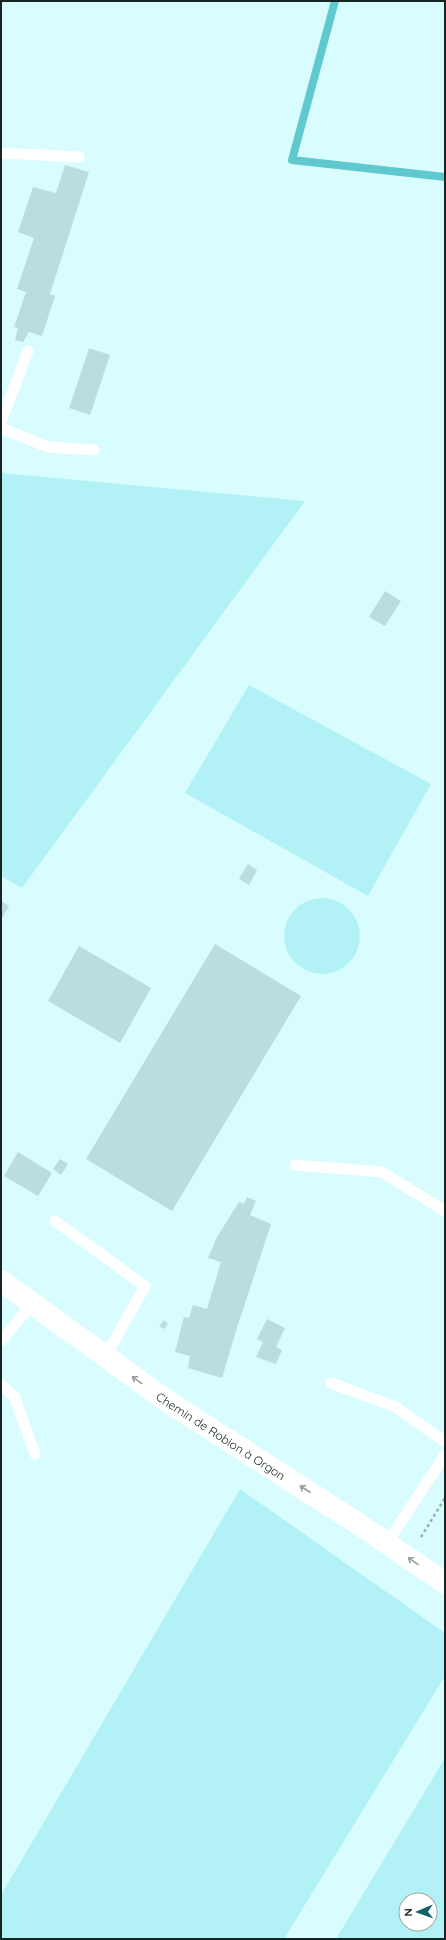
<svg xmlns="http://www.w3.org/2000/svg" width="446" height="1940" font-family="Quicksand,sans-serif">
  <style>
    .green { fill: #b2f2f6; fill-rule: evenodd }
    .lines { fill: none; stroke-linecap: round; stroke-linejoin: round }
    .stream { stroke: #60c9cf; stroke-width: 8 }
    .building { fill: #badddf }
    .path { stroke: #95b2b3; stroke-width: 2.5; stroke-dasharray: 3 3; stroke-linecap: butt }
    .service { stroke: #fff; stroke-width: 11 }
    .minor { stroke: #fff; stroke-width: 22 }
    .oneway { stroke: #969c9c }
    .labels { text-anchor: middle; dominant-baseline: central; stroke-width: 3; stroke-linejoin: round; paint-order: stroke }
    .street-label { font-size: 12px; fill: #162424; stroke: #fff }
  </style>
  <rect width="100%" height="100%" fill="#d9fdff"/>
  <path class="green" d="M1 473 305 501 22 888 1 876Z
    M249 685 431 784 368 896 185 793Z
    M284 936a38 38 0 1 1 76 0a38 38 0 1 1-76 0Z
    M240 1489 445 1633V1676L284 1939H1V1895Z
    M445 1758V1939H336ZM406 1900H430V1924H406Z"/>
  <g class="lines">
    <path class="stream" d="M335 1 292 160 445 177"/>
  </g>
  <path class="building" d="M65 165 89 172 50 294 55 296 42 336 29 332 23 342 15 340 18 328 14 327 26 292 17 289 34 238 18 232 33 187 56 193Z
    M89 348 110 355 90 415 69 408Z
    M385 591 401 601 385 626 369 617Z
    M248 864 257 870 249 885 239 879Z
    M1 901 9 906 1 920Z
    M215 944 301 996 172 1211 86 1159Z
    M79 946 151 988 120 1043 48 1001Z
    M18 1152 52 1173 38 1196 4 1176Z
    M60 1159 68 1164 61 1175 53 1169Z
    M247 1197 256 1201 250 1215 271 1224 236 1331 222 1378 188 1368 190 1356 175 1352 184 1317 189 1318 193 1305 207 1309 221 1262 208 1258 217 1237 239 1202 244 1204Z
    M267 1319 285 1328 276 1347 282 1350 276 1364 256 1357 263 1342 257 1339Z
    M164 1320 168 1324 164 1329 159 1326Z"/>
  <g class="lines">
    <path class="path" d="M421 1537 445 1498"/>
    <path class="service" d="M1 153 79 157
      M1 422 28 351
      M1 428 48 447 94 450
      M295 1165 382 1172 445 1211
      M55 1221 145 1286 105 1357
      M1 1341 32 1304
      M331 1383 396 1407 445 1442
      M1 1385 14 1396 35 1454
      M387 1543 445 1455"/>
    <path class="minor" id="s1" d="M1 1281 167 1401 360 1525 445 1583"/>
  </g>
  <defs><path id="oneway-shaft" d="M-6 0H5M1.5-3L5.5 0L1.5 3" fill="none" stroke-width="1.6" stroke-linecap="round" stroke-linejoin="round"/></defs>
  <g class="oneway">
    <use href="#oneway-shaft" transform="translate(137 1380) rotate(-144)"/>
    <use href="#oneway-shaft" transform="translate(305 1489) rotate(-147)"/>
    <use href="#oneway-shaft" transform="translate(413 1561) rotate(-145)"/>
  </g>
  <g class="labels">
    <g class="street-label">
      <text stroke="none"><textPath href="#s1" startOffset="269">Chemin de Robion à Orgon</textPath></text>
    </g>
  </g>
  <rect width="446" height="1940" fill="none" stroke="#162424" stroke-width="4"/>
  <g transform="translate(418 1912) rotate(268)"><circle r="19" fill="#ffffff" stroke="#a2a7a7"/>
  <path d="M0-3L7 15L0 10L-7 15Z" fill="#126267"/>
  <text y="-6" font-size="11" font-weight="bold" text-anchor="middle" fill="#162424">N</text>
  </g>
</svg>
